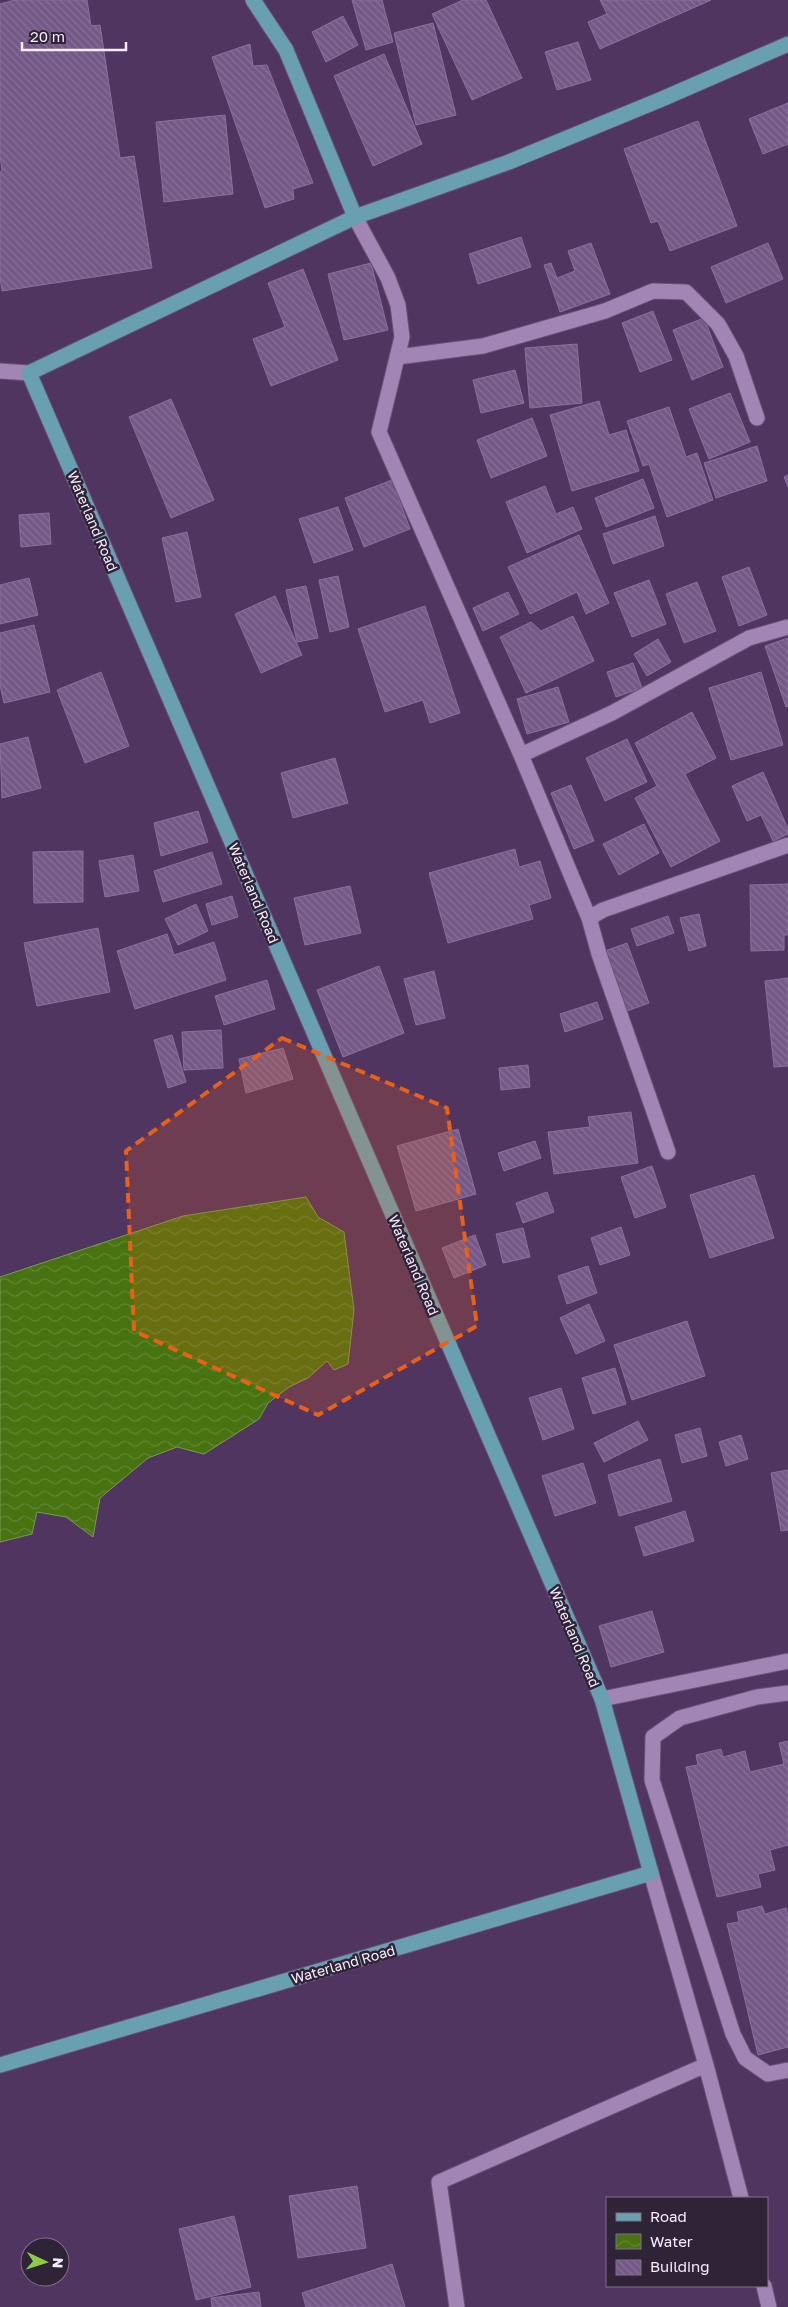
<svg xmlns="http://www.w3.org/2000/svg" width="788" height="2307" font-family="'Golos Text',sans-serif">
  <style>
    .water { fill: url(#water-waves); stroke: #7c9757 }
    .building { fill: url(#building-back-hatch); stroke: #8c6f9f }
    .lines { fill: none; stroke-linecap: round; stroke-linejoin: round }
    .minor-casing { stroke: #685174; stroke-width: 17 }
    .major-casing { stroke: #685174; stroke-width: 17 }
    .minor { stroke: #a284b5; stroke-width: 15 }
    .major { stroke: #69a0b1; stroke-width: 15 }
    .marked { fill: #e96018; fill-opacity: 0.2; stroke: #e96018; stroke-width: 4; stroke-dasharray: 10 6; stroke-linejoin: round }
    .labels { text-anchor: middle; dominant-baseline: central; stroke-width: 5; stroke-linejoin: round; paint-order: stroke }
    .street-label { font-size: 14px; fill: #f6ecfd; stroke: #2f2337 }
  </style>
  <defs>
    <pattern id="water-waves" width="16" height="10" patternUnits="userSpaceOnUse" patternTransform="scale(1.25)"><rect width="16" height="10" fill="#477310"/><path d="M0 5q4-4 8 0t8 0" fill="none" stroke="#628734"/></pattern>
    <pattern id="building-back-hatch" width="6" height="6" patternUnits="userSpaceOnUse" patternTransform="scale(1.25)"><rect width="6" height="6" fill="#745886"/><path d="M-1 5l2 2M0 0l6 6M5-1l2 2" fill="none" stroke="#887098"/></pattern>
  </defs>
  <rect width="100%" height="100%" fill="#503560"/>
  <path class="water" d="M306 1197 318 1217 344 1232 354 1310 348 1364 334 1370 327 1361 308 1378 289 1387 268 1403 259 1419 204 1454 177 1447 148 1458 100 1498 93 1537 66 1517 37 1512 32 1534 0 1542V1277L183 1216Z"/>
  <path class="building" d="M15 0H87L91 26 100 25 120 158 134 156 152 268 2 291 0 277V172L2 171 0 155V4Z
    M352 0H382L393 42 366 50Z
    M463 0H486L522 78 472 100 432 14Z
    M600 0H711L600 49 588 22 607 14Z
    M343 16 358 45 326 62 312 32Z
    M433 23 456 115 416 125 394 33Z
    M578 42 591 80 557 90 545 52Z
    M250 44 253 66 267 65 313 183 293 189 294 199 265 208 212 57Z
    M384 54 422 144 373 166 334 76Z
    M788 103V144L763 154 749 119Z
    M225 115 233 194 164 202 156 122Z
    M698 121 737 226 670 251 658 221 651 223 624 149Z
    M521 237 531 267 478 284 469 254Z
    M591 243 610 294 560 312 544 265 551 263 557 278 575 271 568 251Z
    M768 243 783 279 726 303 711 267Z
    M371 263 388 330 344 340 328 274Z
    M303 269 338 360 271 386 253 339 285 327 268 283Z
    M653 311 672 360 640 372 622 323Z
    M704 318 723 367 692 380 673 330Z
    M577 344 582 403 530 408 525 348Z
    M515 370 524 403 481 413 473 380Z
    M730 393 750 442 709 459 689 409Z
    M171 399 214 500 171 518 129 417Z
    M599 401 609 435 626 430 639 471 572 491 550 415Z
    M669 407 686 457 697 453 713 500 667 517 649 464 643 466 627 421Z
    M532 418 547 456 491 478 477 440Z
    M757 446 767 481 716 498 704 463Z
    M788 475V487L784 477Z
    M643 479 654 508 606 527 595 498Z
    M392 480 410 529 364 547 345 498Z
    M545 486 556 514 573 507 582 529 527 553 506 502Z
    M338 507 353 550 314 563 299 519Z
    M49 513 51 544 21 547 19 515Z
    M655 516 664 546 613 564 603 534Z
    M187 532 201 597 176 602 162 538Z
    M579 535 609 603 586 614 577 592 530 614 508 567Z
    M749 567 767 615 739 626 722 577Z
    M338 576 349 627 330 632 319 580Z
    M29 578 38 615 0 624V585Z
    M649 580 666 624 632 637 614 593Z
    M697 582 716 631 684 643 666 594Z
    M306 586 318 638 297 642 286 590Z
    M508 592 519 614 483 631 473 608Z
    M275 596 302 655 261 673 235 614Z
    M425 606 460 713 430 723 423 700 385 712 358 629Z
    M573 616 594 661 526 693 500 637 531 622 541 631Z
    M34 625 50 692 4 703 0 685V633Z
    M788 638V706L786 707 765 646Z
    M658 639 671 662 647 676 634 654Z
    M633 663 642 688 616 697 607 672Z
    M101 672 129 746 85 763 57 690Z
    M761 672 783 745 731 760 709 688Z
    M558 687 569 722 527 734 517 699Z
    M692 712 716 758 685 774 720 841 671 867 635 798 657 786 635 743Z
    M28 737 41 788 2 798 0 744Z
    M627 739 647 782 605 801 586 758Z
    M335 758 348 803 293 818 281 773Z
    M763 772 788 829V834L773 841 761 815 747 821 732 786Z
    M571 785 594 841 574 849 551 793Z
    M198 811 208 842 161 856 154 823Z
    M644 824 659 853 619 875 603 844Z
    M515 849 519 867 540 861 551 898 529 905 533 919 448 943 429 873Z
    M83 851V902L34 903 33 852Z
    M212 852 222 884 163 902 154 871Z
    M133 855 139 891 105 897 99 861Z
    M788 884V935H784V950L751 951 750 885Z
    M350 886 361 933 305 945 294 898Z
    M232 896 238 917 212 925 206 904Z
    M196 904 208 931 178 945 165 919Z
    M699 914 706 946 689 951 680 918Z
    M668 916 674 933 637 946 631 929Z
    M98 928 110 992 37 1006 24 943Z
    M167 934 174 955 214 942 226 980 135 1009 117 951Z
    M627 943 649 1003 627 1011 605 951Z
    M379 966 404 1033 343 1057 317 990Z
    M434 971 445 1018 416 1025 404 979Z
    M788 978V1066L774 1067 765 981Z
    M267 980 275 1009 224 1025 215 996Z
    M597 1002 603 1019 565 1032 560 1014Z
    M221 1030 223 1068 184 1070 182 1032Z
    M172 1035 186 1082 168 1088 154 1040Z
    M283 1048 293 1079 246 1093 239 1059Z
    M528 1065 530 1087 501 1090 499 1068Z
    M631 1112 638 1163 554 1174 548 1132 590 1127 588 1117Z
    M458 1129 476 1194 416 1211 397 1146Z
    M535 1141 541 1158 504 1171 498 1153Z
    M652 1166 666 1207 635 1218 621 1177Z
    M754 1175 774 1238 710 1258 690 1195Z
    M547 1192 554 1212 523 1223 516 1203Z
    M621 1227 630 1255 600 1265 591 1238Z
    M523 1228 530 1257 503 1263 496 1234Z
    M475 1235 486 1265 454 1278 442 1248Z
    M588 1266 597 1293 567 1304 558 1276Z
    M589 1304 605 1341 576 1354 560 1318Z
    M687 1321 705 1376 632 1400 614 1345Z
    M615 1368 626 1404 593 1414 582 1378Z
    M561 1388 574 1429 543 1440 529 1398Z
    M638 1421 648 1440 604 1462 594 1443Z
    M700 1428 707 1456 682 1463 675 1435Z
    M741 1435 748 1459 726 1466 719 1442Z
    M660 1459 672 1501 619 1516 608 1475Z
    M583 1463 596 1503 555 1516 542 1476Z
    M788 1470V1530L781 1531 771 1473Z
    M685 1511 694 1541 644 1556 635 1527Z
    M652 1611 664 1652 611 1667 599 1626Z
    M788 1741V1845L770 1850 775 1870 758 1874 761 1887 717 1897 686 1767 698 1765 696 1755 721 1749 723 1757 745 1751 750 1772 784 1764 779 1743Z
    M762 1906 765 1914 786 1908 788 1916V2047L758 2055 727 1924 739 1922 737 1912Z
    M357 2186 366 2248 298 2258 289 2196Z
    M234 2216 251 2287 196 2300 179 2229Z
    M392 2264 405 2307H306L302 2293Z
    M259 2292 261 2307H212L211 2298Z"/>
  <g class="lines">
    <defs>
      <path id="minor" d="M355 217 388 278 398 305 402 337 379 432 521 755 589 918 603 910 788 845
        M397 357 483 346 605 311 653 291 686 292 718 324 736 356 757 418
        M0 371 29 373
        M521 755 612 713 749 638 788 627
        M589 918 599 954 668 1152
        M788 1693 757 1697 680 1718 653 1737 652 1780 733 2034 745 2058 768 2074 788 2070
        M602 1699 788 1661
        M706 2065 741 2198
        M764 2286 769 2307
        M457 2307 439 2182 706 2065 651 1873"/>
      <path id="major" d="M253 0 286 50 355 217
        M0 2065 651 1873 602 1699 29 373 355 217 509 162 662 99 788 44"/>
    </defs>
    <use href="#minor" class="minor-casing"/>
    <use href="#major" class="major-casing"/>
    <use href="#minor" class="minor"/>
    <use href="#major" class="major"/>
  </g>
  <path class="marked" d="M282 1038 447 1108 477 1326 318 1415 134 1331 126 1151Z"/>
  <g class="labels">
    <g class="street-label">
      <text transform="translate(93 521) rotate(67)">Waterland Road</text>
      <text transform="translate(254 893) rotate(67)">Waterland Road</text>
      <text transform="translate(414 1265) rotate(67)">Waterland Road</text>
      <text transform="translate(575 1637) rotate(67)">Waterland Road</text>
      <text transform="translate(343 1964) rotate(-16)">Waterland Road</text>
    </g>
  </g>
  <rect x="606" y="2197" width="162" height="90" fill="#2f2337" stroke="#7f7386"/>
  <rect x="616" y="2213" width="25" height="8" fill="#69a0b1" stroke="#7f7386"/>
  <text x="650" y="2222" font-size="15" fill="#f6ecfd">Road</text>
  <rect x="616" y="2234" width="25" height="15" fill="url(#water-waves)" stroke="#7f7386"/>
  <text x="650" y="2247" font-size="15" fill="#f6ecfd">Water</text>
  <rect x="616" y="2260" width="25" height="15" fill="url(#building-back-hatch)" stroke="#7f7386"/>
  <text x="650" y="2272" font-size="15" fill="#f6ecfd">Building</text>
  <g transform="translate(45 2262) rotate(94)"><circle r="24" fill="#2f2337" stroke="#7f7386"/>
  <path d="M0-4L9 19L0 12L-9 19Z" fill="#8bce46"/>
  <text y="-8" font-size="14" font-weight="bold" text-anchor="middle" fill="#f6ecfd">N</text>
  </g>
  <path d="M22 42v8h104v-8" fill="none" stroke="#f6ecfd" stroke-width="2.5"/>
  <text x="30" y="42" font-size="15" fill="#f6ecfd" stroke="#2f2337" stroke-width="4" paint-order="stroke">20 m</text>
</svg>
